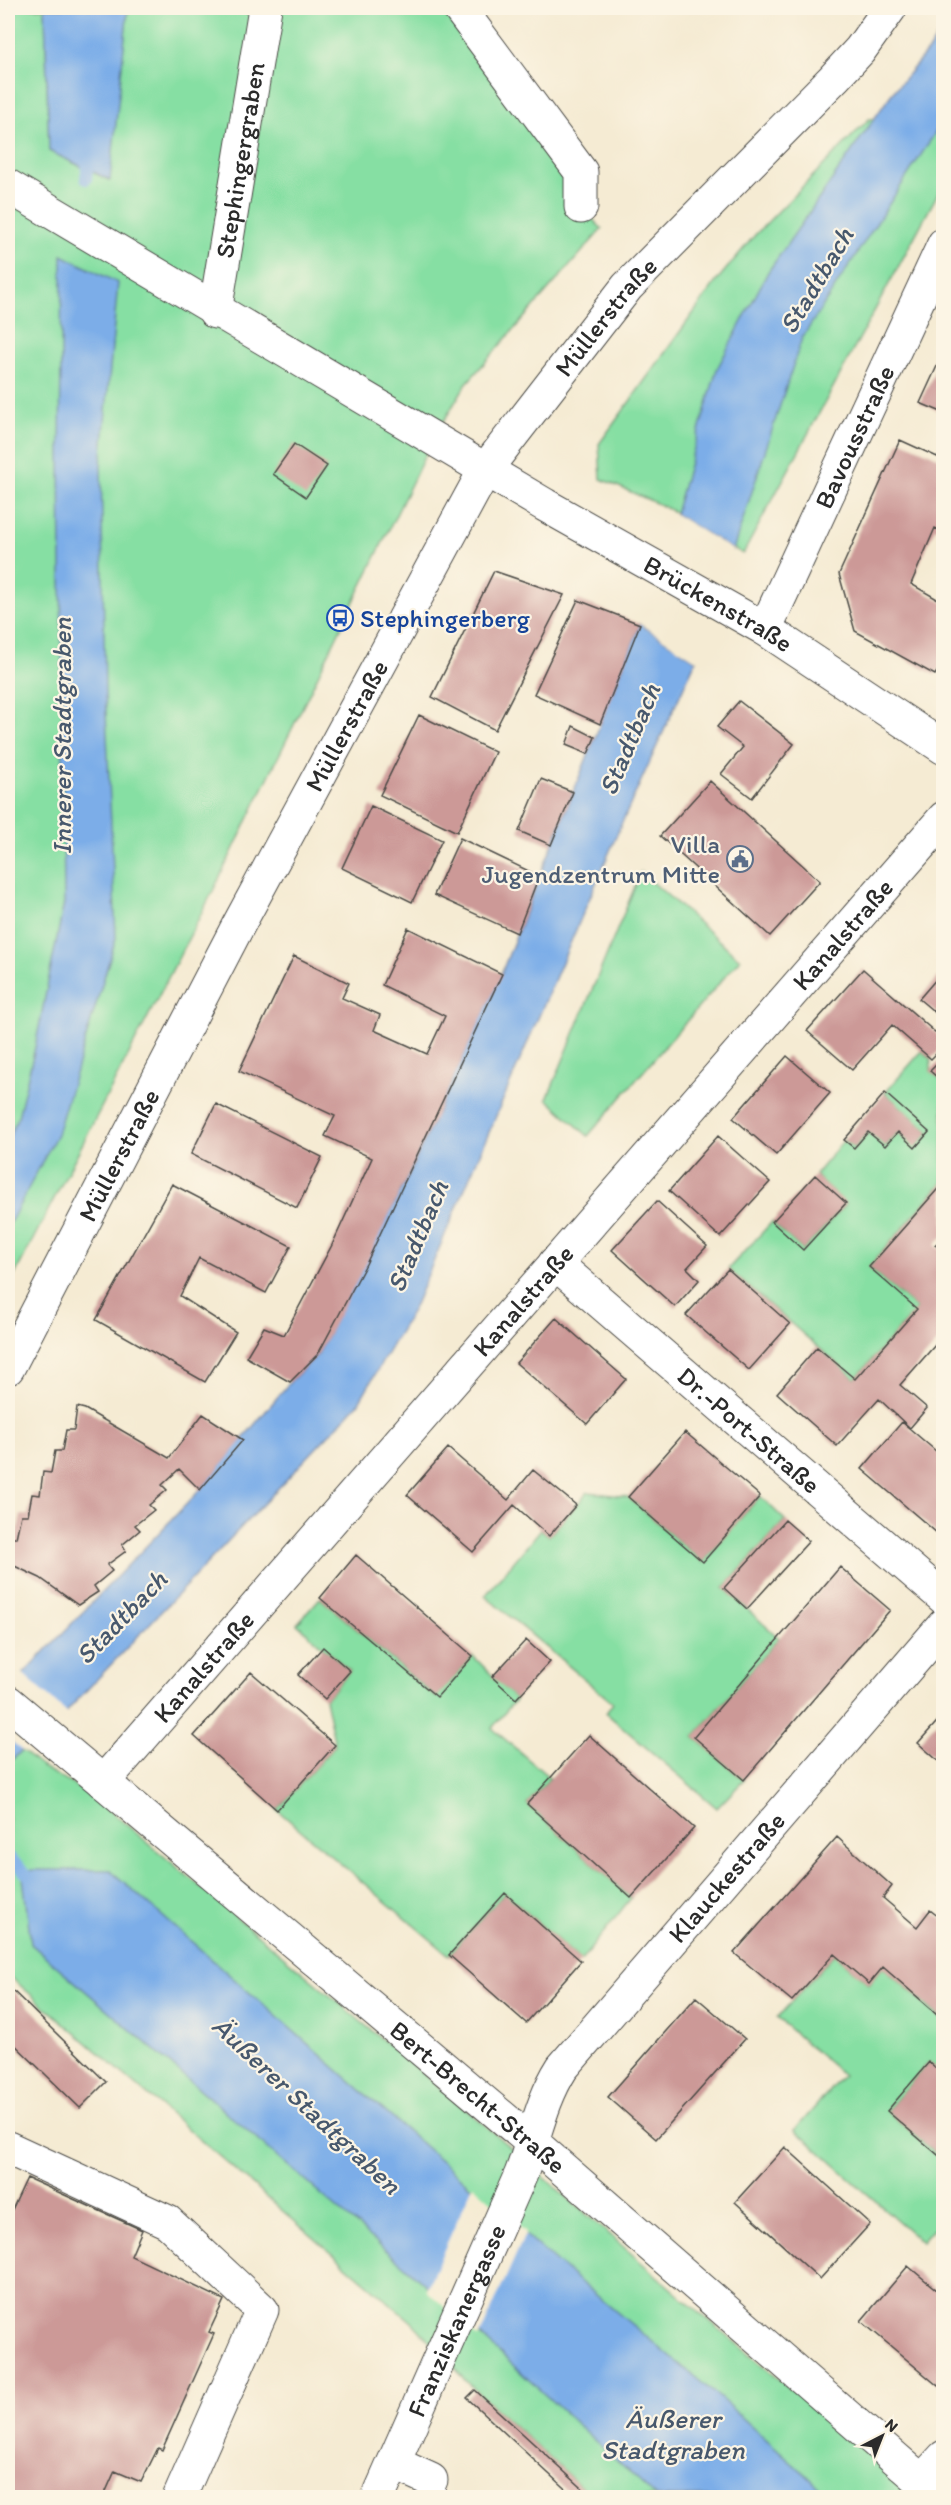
<svg xmlns="http://www.w3.org/2000/svg" width="951" height="2505" font-family="Itim,sans-serif">
  <style>
    .green { fill: #86dfa3; stroke: #588567; stroke-width: 1.5 }
    .water { fill: #7cade8; stroke: #546c8a; stroke-width: 1.5 }
    .pier { fill: #f5ebd3 }
    .lines { fill: none; stroke-linecap: round; stroke-linejoin: round }
    .stream { stroke: #7cade8; stroke-width: 12 }
    .building { fill: #cc9997 }
    .minor-casing { stroke: #494844; stroke-width: 35 }
    .minor { stroke: #fff; stroke-width: 33 }
    .labels { text-anchor: middle; dominant-baseline: central; stroke-width: 4.5; stroke-linejoin: round; paint-order: stroke }
    .street-label { font-size: 26px; fill: #2b2b2b; stroke: #fcf5e5 }
    .transit-label { font-size: 26px; fill: #164399; stroke: #fcf5e5; text-anchor: start }
    .service-label { font-size: 26px; fill: #4e5e75; stroke: #fcf5e5; text-anchor: end }
    .water-label { font-size: 27px; font-style: italic; fill: #47586d; stroke: #fcf5e5 }
  </style>
  <rect width="100%" height="100%" fill="#fcf5e5"/>
  <filter id="ink" filterUnits="userSpaceOnUse"><feTurbulence type="fractalNoise" baseFrequency=".0167" numOctaves="2"/><feDisplacementMap in="SourceGraphic" scale="12" xChannelSelector="R" yChannelSelector="G"/><feConvolveMatrix kernelMatrix="1 2 1 2 8 2 1 2 1" color-interpolation-filters="sRGB"/></filter>
  <filter id="wash" filterUnits="userSpaceOnUse"><feTurbulence type="fractalNoise" baseFrequency=".008" numOctaves="4" result="noise"/><feDisplacementMap in="SourceGraphic" scale="24" xChannelSelector="R" yChannelSelector="G"/><feGaussianBlur stdDeviation="1.35" result="paint"/><feColorMatrix in="noise" values="0 0 0 0 0 0 0 0 0 0 0 0 0 0 0 0 0 1.4 0 .05"/><feComposite in="paint" operator="in"/></filter>
  <g filter="url(#wash)">
    <rect width="100%" height="100%" fill="#f5ebd3"/>
    <path class="green" d="M8 8H45L49 151 109 180 128 8H459L581 172V207L602 229 466 384 433 439 214 889 8 1288Z
      M943 113V184L743 554 665 507 601 479 599 444 718 279 755 235 869 119Z
      M641 872 740 959 588 1136 547 1099Z
      M922 1051 931 1059V1071L943 1083V1182L869 1267 917 1309 855 1379 728 1269 772 1222 803 1250 846 1204 815 1175 844 1140 854 1148 868 1132 886 1146 898 1132 916 1147 929 1132 885 1093Z
      M588 1492 628 1497 703 1562 760 1496 785 1520 724 1588 779 1638 694 1737 744 1780 717 1808 606 1713 613 1703 485 1596 541 1529 549 1536Z
      M320 1598 436 1697 473 1656 516 1699 492 1728 550 1778 527 1804 631 1898 581 1961 505 1893 449 1955 277 1810 335 1745 325 1699 350 1671 297 1624Z
      M8 1739 40 1766 91 1795 489 2129 682 2298 920 2497H592L475 2390 412 2322 8 1975Z
      M834 1954 869 1984 883 1967 943 2020V2075L929 2062 887 2111 943 2160V2218L922 2242 795 2130 843 2075 777 2018Z"/>
    <path class="water" d="M45 8H128L110 180 49 151Z
      M943 27V121L802 338 733 550 675 514 717 369 768 272 890 96 930 48Z
      M62 255 118 283 101 464 105 690 116 938 57 1134 8 1227V1139L18 1117 34 1052 64 903 60 453Z
      M640 624 696 660 621 825 414 1307 358 1404 66 1712 8 1763V1690L200 1490 290 1382 318 1354 409 1174 501 974Z
      M22 1870H110L554 2260 719 2397 831 2497H656L416 2276 31 1944Z"/>
    <path class="pier" d="M675 514 733 550 732 553 674 517Z
      M641 621 697 657 696 660 640 624Z
      M20 1671 68 1714 24 1753 8 1738V1686Z
      M473 2185 526 2232 479 2338 426 2290Z"/>
    <g class="lines">
      <path class="stream" d="M86 179 89 153
        M8 1856 33 1880"/>
    </g>
    <g id="blocks">
      <path class="building" d="M944 351V413L920 403Z
        M900 440 944 460V532L935 528 911 584 944 603V661L935 675 855 631 839 574Z
        M294 444 327 466 306 497 273 474Z
        M494 571 564 595 495 730 432 697Z
        M578 600 640 624 600 724 534 694Z
        M739 701 794 744 752 798 721 774 743 747 717 727Z
        M419 715 495 752 457 832 380 795Z
        M573 726 595 737 588 754 566 745Z
        M541 779 573 792 551 845 519 831Z
        M710 781 820 881 770 936 660 836Z
        M371 806 442 840 412 902 342 868Z
        M460 838 539 876 517 933 434 895Z
        M408 928 502 974 366 1264 318 1354 290 1382 246 1357 264 1327 284 1335 332 1245 372 1158 325 1136 335 1116 239 1071 294 956 349 983 342 998 380 1015 374 1030 427 1054 445 1016 382 985Z
        M863 969 944 1040V1046L931 1059 892 1025 852 1070 807 1031Z
        M944 970V1008L938 1015 919 999Z
        M787 1056 830 1093 776 1155 733 1118Z
        M944 1057V1083L930 1071Z
        M885 1093 929 1132 915 1148 898 1132 885 1146 868 1132 854 1148 844 1140Z
        M216 1104 322 1157 297 1208 191 1154Z
        M718 1136 770 1182 720 1237 669 1191Z
        M815 1175 846 1203 803 1250 772 1222Z
        M944 1182V1236L935 1245 944 1252V1335L900 1385 927 1408 910 1428 879 1399 837 1446 777 1393 817 1347 855 1379 917 1309 869 1267Z
        M172 1184 291 1246 266 1293 199 1258 180 1296 236 1332 205 1382 96 1320Z
        M657 1201 707 1246 687 1268 699 1280 675 1307 612 1250Z
        M728 1269 790 1324 749 1370 686 1315Z
        M556 1318 626 1379 587 1424 516 1363Z
        M77 1407 85 1409 169 1458 203 1414 243 1440 200 1490 179 1469 162 1485 167 1490 149 1505 154 1510 135 1525 140 1530 122 1545 126 1551 107 1565 112 1571 94 1586 98 1592 78 1605 40 1578 8 1563 9 1538H16L21 1515H28L32 1494 40 1495 43 1472 51 1473 55 1451H62L66 1430H74Z
        M902 1422 944 1458V1539L862 1469Z
        M685 1432 760 1496 703 1562 628 1497Z
        M448 1448 508 1500 533 1470 576 1505 549 1536 514 1505 473 1552 407 1495Z
        M785 1520 809 1541 747 1609 724 1588Z
        M356 1555 473 1656 437 1697 320 1598Z
        M840 1567 890 1610 744 1780 694 1737Z
        M526 1640 550 1662 516 1699 492 1677Z
        M323 1647 350 1671 325 1699 298 1675Z
        M251 1672 335 1745 277 1810 194 1736Z
        M944 1714V1766L918 1743Z
        M589 1735 694 1828 631 1898 527 1804Z
        M837 1837 892 1886 883 1898 917 1927 930 1910 944 1921V2020L883 1967 869 1984 834 1954 792 2001 734 1953Z
        M505 1893 581 1961 526 2023 449 1955Z
        M8 1986 106 2082 80 2108 8 2038Z
        M696 1997 745 2039 656 2139 608 2097Z
        M929 2062 944 2075V2160L887 2111Z
        M785 2147 870 2224 820 2279 735 2202Z
        M27 2178 142 2230 131 2256 224 2300 209 2332 214 2334 162 2450 158 2448 141 2482 115 2471 103 2498H8V2210L11 2212Z
        M908 2266 944 2296V2379L938 2386 861 2321Z
        M475 2390 593 2498H575L562 2486 467 2398Z"/>
    </g>
  </g>
  <g filter="url(#ink)">
    <use href="#blocks" fill-opacity="0" stroke="#494844" stroke-width="1.5"/>
    <g class="lines">
      <defs>
        <g id="minor">
          <path d="M459 8 581 172V207"/>
          <path id="s1" d="M8 186 545 505 765 629 944 748"/>
          <path id="s2" d="M215 312 265 8"/>
          <path id="s3" d="M765 629 944 244"/>
          <path id="s4" d="M555 1263 944 1598"/>
          <path id="s5" d="M8 1368 239 924 485 470 627 287 834 78 860 50 890 8"/>
          <path id="s6" d="M8 1702 533 2143 941 2498"/>
          <path id="s7" d="M103 1782 944 818"/>
          <path d="M8 2148 168 2222 262 2310 179 2498"/>
          <path d="M394 2463 431 2480"/>
          <path d="M921 2482 944 2457"/>
          <path id="s8" d="M378 2498 521 2174C535 2138 541 2101 562 2068L944 1625"/>
        </g>
      </defs>
      <use href="#minor" class="minor-casing"/>
      <use href="#minor" class="minor"/>
    </g>
  </g>
  <defs>
    <symbol id="bus-ring" viewBox="-11 -11 22 22"><circle r="9.5" fill="#fcf5e5" stroke="#1a4fb4" stroke-width="1.5"/><path d="M-5-6H5V4H4V6H2V4H-2V6H-4V4H-5ZM-3.5-4V0h7V-4ZM-3.5 1.2v1.5H-2V1.2ZM2 1.2v1.5H3.5V1.2Z" fill="#1a4fb4"/></symbol>
    <symbol id="civic-ring" viewBox="-11 -11 22 22"><circle r="9.5" fill="#fcf5e5" stroke="#5c6f8a" stroke-width="1.5"/><path d="M-.6-6.5H3V-4.5H.6V-3L4-1V1h2V6H-6V1h2V-1L-.6-3ZM-1.2 2.5V6h2.4V2.5Z" fill="#5c6f8a"/></symbol>
  </defs>
  <g fill-rule="evenodd">
    <use href="#bus-ring" x="325" y="603" width="30" height="30"/>
    <use href="#civic-ring" x="725" y="844" width="30" height="30"/>
  </g>
  <g class="labels">
    <g class="street-label">
      <text stroke="none"><textPath href="#s2" startOffset="154">Stephingergraben</textPath></text>
      <text stroke="none"><textPath href="#s5" startOffset="1212">Müllerstraße</textPath></text>
      <text stroke="none"><textPath href="#s3" startOffset="212">Bavousstraße</textPath></text>
      <text stroke="none"><textPath href="#s1" startOffset="824">Brückenstraße</textPath></text>
      <text stroke="none"><textPath href="#s5" startOffset="726">Müllerstraße</textPath></text>
      <text stroke="none"><textPath href="#s7" startOffset="1125">Kanalstraße</textPath></text>
      <text stroke="none"><textPath href="#s5" startOffset="240">Müllerstraße</textPath></text>
      <text stroke="none"><textPath href="#s7" startOffset="639">Kanalstraße</textPath></text>
      <text stroke="none"><textPath href="#s4" startOffset="256">Dr.-Port-Straße</textPath></text>
      <text stroke="none"><textPath href="#s7" startOffset="153">Kanalstraße</textPath></text>
      <text stroke="none"><textPath href="#s8" startOffset="720">Klauckestraße</textPath></text>
      <text stroke="none"><textPath href="#s6" startOffset="614">Bert-Brecht-Straße</textPath></text>
      <text stroke="none"><textPath href="#s8" startOffset="194">Franziskanergasse</textPath></text>
    </g>
    <g class="transit-label">
      <text x="360" y="618">Stephingerberg</text>
    </g>
    <g class="service-label">
      <text x="720" y="844">Villa<tspan x="720" dy="30">Jugendzentrum Mitte</tspan></text>
    </g>
    <g class="water-label">
      <text transform="translate(816 280) rotate(-59)">Stadtbach</text>
      <text transform="translate(61 736) rotate(-90)">Innerer Stadtgraben</text>
      <text transform="translate(629 739) rotate(-67)">Stadtbach</text>
      <text transform="translate(417 1236) rotate(-67)">Stadtbach</text>
      <text transform="translate(121 1617) rotate(-46)">Stadtbach</text>
      <text transform="translate(307 2105) rotate(43)">Äußerer Stadtgraben</text>
      <text x="673" y="2418">Äußerer<tspan x="673" dy="31">Stadtgraben</tspan></text>
    </g>
  </g>
  <rect width="951" height="2505" fill="none" stroke="#fcf5e5" stroke-width="30"/>
  <g transform="translate(882 2436) rotate(42)" stroke="#fcf5e5" stroke-width="4.5" paint-order="stroke">
  <path d="M0-4.5L10 22L0 15L-10 22Z" fill="#2b2b2b"/>
  <text y="-9" font-size="16" font-weight="bold" text-anchor="middle" fill="#2b2b2b">N</text>
  </g>
</svg>
